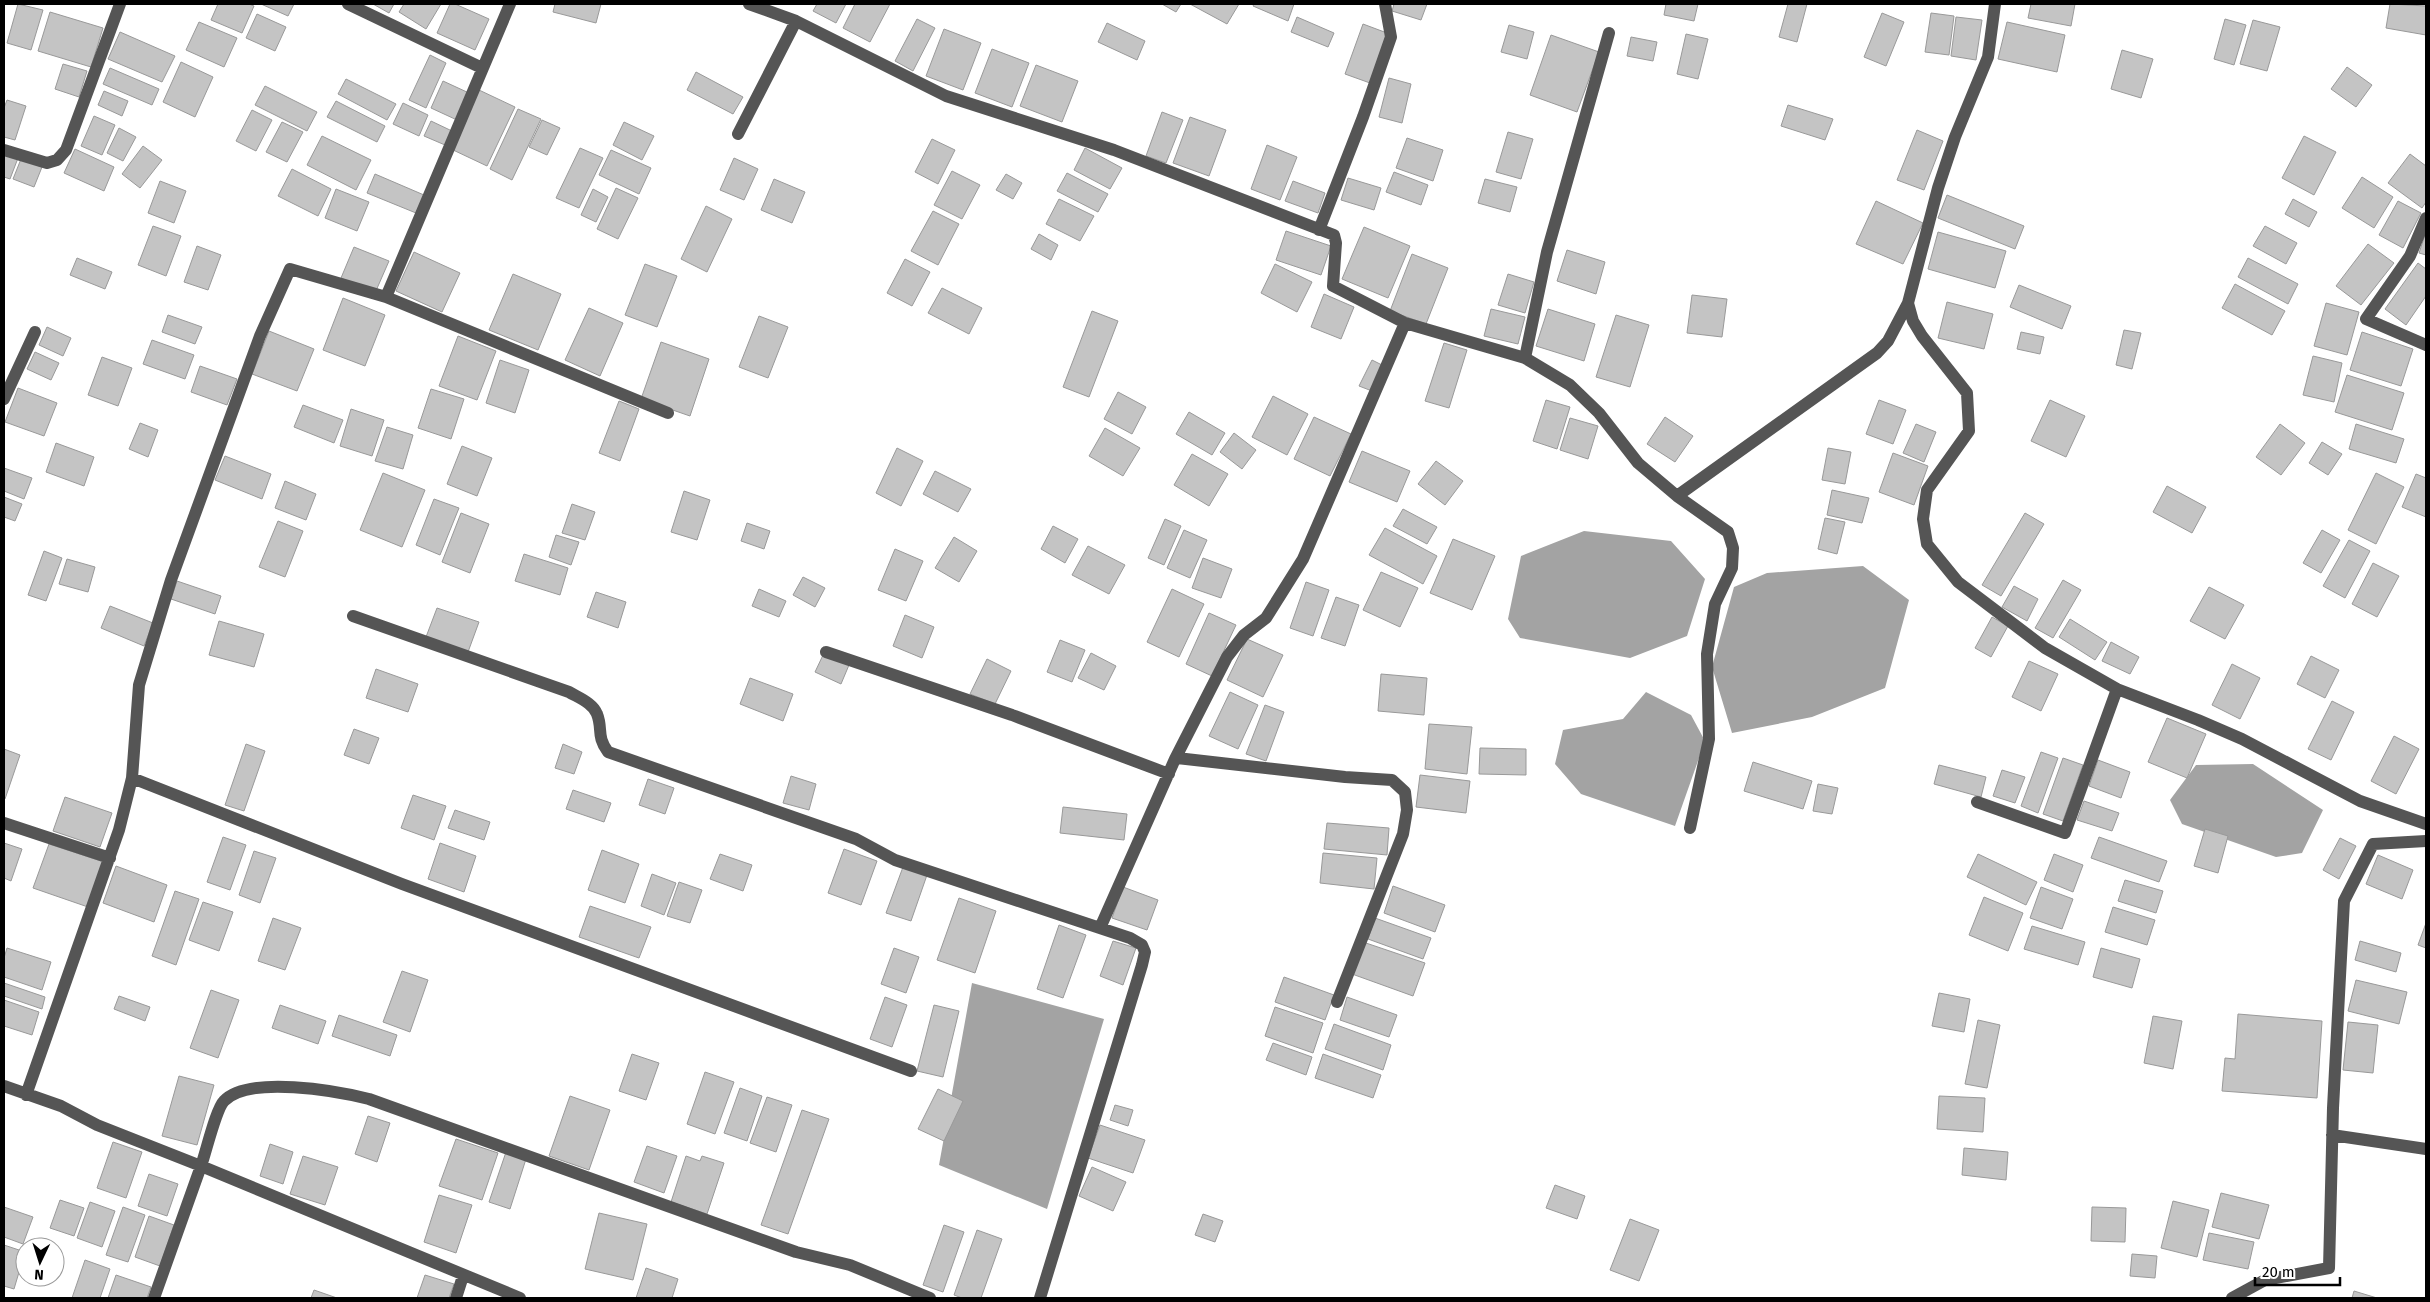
<svg xmlns="http://www.w3.org/2000/svg" width="2430" height="1302" font-family="'Fira Sans',sans-serif">
  <style>
    .water { fill: #a3a3a3 }
    .building { fill: #c4c4c4; stroke: #999 }
    .lines { fill: none; stroke-linecap: round; stroke-linejoin: round }
    .minor { stroke: #555; stroke-width: 12 }
  </style>
  <rect width="100%" height="100%" fill="#fff"/>
  <path class="water" d="M1584 531 1671 541 1705 579 1687 636 1630 658 1520 638 1508 619 1521 556Z
    M1863 566 1909 600 1885 688 1812 717 1732 733 1712 667 1734 587 1767 573Z
    M1646 692 1691 715 1705 741 1675 826 1581 794 1555 764 1563 730 1623 719Z
    M2253 764 2323 810 2302 853 2276 857 2182 824 2170 800 2196 765Z
    M972 983 1104 1019 1047 1209 939 1165Z"/>
  <path class="building" d="M18 4 43 10 31 50 7 43Z
    M218 4H249L254 6 242 33 211 20Z
    M261 4H294L288 16Z
    M373 4H394L389 13Z
    M404 4H441L426 29 399 12Z
    M450 4H455L489 19 475 50 437 33Z
    M555 4H601L596 23 553 12Z
    M817 4H846L836 23 813 11Z
    M855 4H890L870 42 843 28Z
    M1162 4H1181L1176 12Z
    M1190 4H1239L1227 24Z
    M1254 4H1294L1288 21 1253 6Z
    M1394 4H1427L1421 20 1392 11Z
    M1666 4H1698L1694 21 1664 15Z
    M1788 4H1807L1797 42 1779 37Z
    M2031 4H2075L2071 26 2028 18Z
    M2390 4 2426 6V35L2386 28Z
    M50 12 103 28 91 67 38 51Z
    M1882 13 1904 22 1886 66 1864 57Z
    M1931 13 1954 16 1949 55 1925 52Z
    M257 14 286 27 275 51 246 38Z
    M1297 17 1334 33 1328 47 1291 32Z
    M1956 17 1982 20 1976 60 1951 56Z
    M917 19 935 28 913 71 895 61Z
    M2225 19 2246 25 2234 65 2214 59Z
    M2253 20 2280 27 2267 71 2240 64Z
    M199 22 237 38 224 67 186 50Z
    M2007 22 2065 35 2057 72 1998 59Z
    M1107 23 1145 41 1137 60 1098 42Z
    M1363 24 1387 33 1370 83 1345 74Z
    M1509 25 1534 32 1527 59 1501 52Z
    M944 29 981 43 963 90 926 76Z
    M120 32 175 56 162 82 108 59Z
    M1686 34 1708 39 1698 79 1677 74Z
    M1551 35 1599 52 1577 112 1530 95Z
    M1631 37 1657 42 1653 61 1627 56Z
    M992 49 1029 63 1012 107 975 93Z
    M2122 50 2153 59 2141 98 2111 89Z
    M430 55 446 63 426 108 409 100Z
    M181 62 213 77 195 117 163 102Z
    M63 64 87 71 79 97 55 89Z
    M1036 65 1078 81 1062 122 1020 106Z
    M2347 67 2372 85 2356 107 2331 89Z
    M110 68 159 89 152 105 103 84Z
    M696 72 743 97 733 114 687 90Z
    M1389 78 1411 84 1402 123 1379 117Z
    M346 79 396 104 387 120 338 94Z
    M443 81 469 93 457 120 431 108Z
    M265 86 317 112 307 131 255 105Z
    M479 90 515 107 487 166 451 149Z
    M104 91 128 101 122 116 98 105Z
    M7 100 26 106 15 140 4 137V108Z
    M336 101 385 126 377 142 327 117Z
    M403 103 428 115 419 136 393 124Z
    M1788 105 1833 119 1825 140 1781 126Z
    M518 109 541 119 512 180 490 169Z
    M252 110 272 120 256 151 236 141Z
    M1162 112 1183 120 1166 163 1146 156Z
    M94 116 115 125 102 155 81 146Z
    M1190 117 1226 130 1209 176 1173 163Z
    M542 120 560 128 547 155 529 147Z
    M431 121 452 131 445 145 424 136Z
    M282 122 303 132 287 162 266 152Z
    M624 122 654 136 642 160 613 145Z
    M119 128 136 137 123 161 107 153Z
    M1917 130 1943 141 1924 190 1897 180Z
    M1508 132 1533 139 1521 179 1496 172Z
    M322 136 371 160 356 190 307 165Z
    M2304 136 2336 152 2314 195 2282 178Z
    M1407 138 1443 150 1433 181 1396 168Z
    M932 139 955 150 938 184 915 172Z
    M1267 145 1297 157 1280 200 1251 189Z
    M143 146 162 160 140 188 122 174Z
    M580 148 603 158 579 208 556 198Z
    M1085 148 1122 168 1110 189 1074 170Z
    M75 149 114 167 104 191 64 173Z
    M611 150 651 168 639 194 599 175Z
    M4 153 18 158 10 179 4 177Z
    M2410 154 2426 166V202L2422 208 2388 183Z
    M734 158 758 169 744 200 720 190Z
    M21 159 42 167 34 187 13 179Z
    M292 169 331 189 318 216 278 196Z
    M952 171 980 185 962 219 934 205Z
    M1394 172 1428 185 1421 205 1386 192Z
    M1067 173 1108 194 1098 212 1057 191Z
    M375 174 424 195 416 213 367 193Z
    M1006 174 1022 183 1013 199 996 190Z
    M2362 177 2393 197 2374 228 2342 208Z
    M1348 178 1381 188 1374 210 1341 200Z
    M774 179 805 192 792 223 761 210Z
    M1485 179 1517 187 1510 212 1478 203Z
    M160 181 186 191 174 223 148 213Z
    M1293 181 1325 193 1318 213 1285 201Z
    M616 188 638 198 618 239 597 229Z
    M336 189 369 202 357 231 325 218Z
    M593 189 608 197 596 222 581 215Z
    M1947 195 2024 226 2015 249 1938 218Z
    M1059 199 1094 216 1080 241 1046 224Z
    M2293 199 2317 212 2309 227 2285 214Z
    M1876 201 1923 223 1903 264 1856 244Z
    M2398 201 2421 213 2403 248 2379 235Z
    M706 206 732 219 707 272 681 259Z
    M933 211 959 224 938 265 911 251Z
    M153 226 181 236 166 276 138 265Z
    M2265 226 2297 243 2286 264 2253 246Z
    M1364 227 1410 246 1388 298 1342 279Z
    M1286 231 1331 246 1321 275 1276 260Z
    M1938 232 2006 251 1995 288 1928 269Z
    M2426 232V255L2419 253Z
    M1039 234 1058 245 1051 260 1031 249Z
    M2368 244 2394 263 2361 305 2336 286Z
    M197 246 221 255 208 290 184 282Z
    M354 247 389 261 375 293 341 278Z
    M1567 250 1605 262 1596 294 1557 281Z
    M414 252 460 273 442 312 396 291Z
    M1412 254 1448 268 1426 324 1390 311Z
    M77 258 112 272 105 289 70 275Z
    M2248 258 2298 284 2288 304 2238 277Z
    M905 259 930 272 912 306 887 293Z
    M2418 263 2426 269V296L2406 325 2385 309Z
    M645 264 677 276 657 327 625 315Z
    M1275 264 1312 282 1297 312 1261 293Z
    M513 274 561 294 538 350 489 330Z
    M1508 274 1534 282 1525 313 1498 305Z
    M2235 284 2285 311 2272 335 2222 308Z
    M2019 285 2071 306 2062 329 2010 307Z
    M942 288 982 308 969 334 928 313Z
    M1324 294 1354 307 1341 339 1311 327Z
    M1692 295 1727 299 1722 337 1687 333Z
    M343 298 385 315 365 366 323 350Z
    M1947 302 1993 314 1984 349 1938 338Z
    M2326 303 2359 312 2347 355 2314 346Z
    M589 308 623 323 600 376 565 360Z
    M1491 309 1525 317 1518 344 1484 336Z
    M1548 309 1595 324 1584 361 1536 346Z
    M1092 311 1118 321 1089 397 1063 387Z
    M168 315 202 327 195 344 162 332Z
    M1616 315 1649 325 1630 387 1596 377Z
    M759 316 788 327 768 378 739 367Z
    M47 327 71 338 63 356 39 345Z
    M2124 330 2141 333 2132 369 2116 365Z
    M269 331 314 349 297 391 252 374Z
    M2021 332 2044 337 2040 354 2017 349Z
    M2362 332 2413 349 2401 386 2350 370Z
    M458 336 496 351 477 400 439 386Z
    M152 340 194 355 185 379 143 364Z
    M661 342 709 359 690 416 641 399Z
    M1444 343 1467 350 1449 408 1425 401Z
    M35 352 59 363 51 380 27 369Z
    M2313 356 2342 363 2334 402 2303 395Z
    M102 357 132 368 118 406 88 395Z
    M500 360 529 370 515 413 486 403Z
    M1372 360 1384 366 1372 391 1359 386Z
    M200 366 237 379 227 405 191 392Z
    M2347 375 2404 393 2392 430 2335 412Z
    M18 388 57 403 44 436 5 422Z
    M431 389 464 399 451 439 418 428Z
    M1118 392 1146 407 1132 434 1104 419Z
    M1273 396 1308 414 1287 455 1252 437Z
    M1546 400 1570 407 1557 449 1533 441Z
    M1879 400 1906 410 1893 444 1866 434Z
    M2050 400 2085 416 2066 457 2031 441Z
    M619 401 639 409 620 461 599 453Z
    M303 405 343 420 334 443 294 427Z
    M351 409 384 420 372 456 340 446Z
    M1189 412 1225 433 1212 455 1176 434Z
    M1314 417 1351 434 1330 476 1294 459Z
    M1665 417 1693 436 1675 462 1647 444Z
    M1570 418 1598 426 1588 459 1560 450Z
    M140 423 158 430 148 457 129 449Z
    M1916 424 1936 432 1924 462 1903 453Z
    M2280 424 2305 443 2281 475 2256 457Z
    M2356 424 2404 439 2396 463 2349 449Z
    M387 427 413 435 403 469 375 461Z
    M1105 428 1140 448 1123 476 1089 456Z
    M1234 433 1256 450 1242 469 1220 452Z
    M2322 442 2342 454 2328 475 2309 463Z
    M56 443 94 457 84 486 46 472Z
    M462 446 492 458 477 496 447 484Z
    M897 448 923 461 901 506 876 493Z
    M1828 448 1851 452 1845 484 1822 480Z
    M1362 451 1410 471 1397 502 1349 482Z
    M1893 453 1928 466 1914 505 1879 492Z
    M1192 454 1228 474 1209 506 1174 485Z
    M225 456 271 474 262 499 215 480Z
    M1436 461 1463 481 1445 505 1418 484Z
    M4 468 32 478 24 499 4 491Z
    M935 471 971 489 958 512 923 494Z
    M383 473 425 490 402 547 360 530Z
    M2376 473 2404 487 2376 544 2348 530Z
    M2416 474 2426 478V517L2402 507Z
    M285 481 316 494 306 520 275 508Z
    M2167 486 2206 507 2192 533 2153 512Z
    M1832 490 1869 498 1862 523 1827 515Z
    M684 491 710 500 697 540 671 532Z
    M4 497 22 504 15 521 4 517Z
    M434 499 459 508 440 555 416 545Z
    M572 504 595 512 585 540 562 533Z
    M1403 509 1437 527 1427 544 1393 526Z
    M461 513 489 524 470 573 442 562Z
    M2025 513 2044 524 2001 596 1982 585Z
    M1825 518 1845 522 1837 554 1818 549Z
    M1165 519 1181 526 1164 565 1148 558Z
    M278 521 303 531 285 577 259 567Z
    M747 523 770 531 764 549 741 541Z
    M1053 526 1078 539 1065 563 1041 549Z
    M1385 528 1437 556 1423 584 1369 555Z
    M1184 530 1207 540 1190 578 1167 568Z
    M2322 530 2340 540 2321 573 2303 563Z
    M556 535 579 542 571 565 549 557Z
    M954 537 977 551 959 582 935 568Z
    M1453 539 1495 556 1472 610 1430 593Z
    M2349 540 2370 551 2345 598 2323 586Z
    M1088 546 1125 565 1109 594 1072 575Z
    M895 549 923 561 906 601 878 590Z
    M44 551 62 558 46 601 28 595Z
    M524 554 568 568 560 595 515 581Z
    M1203 558 1232 569 1221 598 1192 588Z
    M67 559 95 567 88 592 59 584Z
    M2373 563 2399 576 2377 617 2352 604Z
    M1381 572 1418 588 1400 627 1363 610Z
    M803 577 825 588 815 607 793 595Z
    M2063 580 2081 590 2053 638 2035 628Z
    M177 581 221 596 215 614 171 599Z
    M1306 582 1329 590 1313 636 1290 628Z
    M2014 586 2038 599 2027 621 2002 607Z
    M2209 587 2244 605 2225 639 2190 621Z
    M759 589 786 601 779 617 752 606Z
    M1172 589 1204 604 1179 657 1147 642Z
    M596 592 626 602 618 628 587 617Z
    M1336 597 1359 605 1345 646 1321 638Z
    M110 606 153 623 144 646 101 628Z
    M437 608 479 622 468 652 426 637Z
    M1209 613 1236 625 1212 676 1186 664Z
    M905 615 934 627 922 658 893 646Z
    M1992 617 2008 626 1991 657 1975 648Z
    M2070 619 2107 642 2095 660 2059 637Z
    M219 621 264 634 254 667 209 655Z
    M1247 639 1283 655 1263 697 1227 680Z
    M1060 640 1085 650 1072 682 1047 672Z
    M2111 642 2139 657 2130 674 2102 661Z
    M824 653 849 665 841 684 815 672Z
    M1091 653 1116 666 1104 690 1078 678Z
    M2311 656 2339 670 2325 698 2297 684Z
    M987 659 1011 671 995 704 970 694Z
    M2029 661 2058 674 2041 711 2012 697Z
    M2232 664 2260 678 2240 719 2212 705Z
    M376 669 418 684 408 712 366 698Z
    M1381 674 1427 678 1424 715 1378 711Z
    M750 678 793 694 783 721 740 704Z
    M1230 692 1258 705 1238 749 1209 736Z
    M2332 701 2354 712 2331 760 2308 749Z
    M1265 705 1284 712 1266 761 1246 754Z
    M2167 718 2206 734 2187 778 2148 762Z
    M1429 724 1472 727 1467 774 1425 769Z
    M354 729 379 738 369 764 344 755Z
    M2394 736 2419 749 2396 794 2371 781Z
    M246 744 265 751 244 811 225 805Z
    M563 744 582 752 574 774 555 768Z
    M1480 748 1526 749V775L1479 774Z
    M4 749 20 755 5 799H4Z
    M2041 752 2058 758 2038 813 2021 806Z
    M2063 758 2083 765 2063 821 2043 814Z
    M2098 760 2130 772 2121 798 2089 786Z
    M1753 762 1812 781 1803 809 1744 791Z
    M1939 765 1986 777 1981 797 1934 784Z
    M2002 770 2025 777 2015 803 1993 796Z
    M1420 775 1470 781 1466 813 1416 807Z
    M791 776 816 784 809 810 783 803Z
    M648 779 674 788 665 814 639 805Z
    M1818 784 1838 788 1832 814 1813 811Z
    M573 790 611 803 604 822 566 809Z
    M413 795 446 806 434 840 401 828Z
    M65 797 112 813 100 847 53 831Z
    M2084 801 2119 813 2112 831 2077 820Z
    M1063 807 1127 814 1124 840 1060 833Z
    M455 810 490 822 484 840 448 828Z
    M1327 823 1389 828 1387 855 1324 849Z
    M2205 829 2228 836 2218 873 2194 866Z
    M223 837 246 845 230 890 207 882Z
    M2099 837 2167 861 2159 882 2091 858Z
    M2340 838 2356 846 2339 879 2323 870Z
    M4 843 22 849 11 881 4 878Z
    M440 843 476 856 464 892 428 879Z
    M49 844 104 862 88 907 33 888Z
    M844 849 877 861 861 905 828 893Z
    M602 850 639 864 625 903 588 890Z
    M254 851 276 858 260 903 239 895Z
    M1323 853 1377 858 1374 889 1320 883Z
    M720 854 752 865 743 891 710 879Z
    M1978 854 2037 882 2026 905 1967 877Z
    M2054 854 2083 865 2073 892 2044 880Z
    M2378 855 2413 870 2402 899 2366 884Z
    M116 866 167 885 154 922 103 903Z
    M903 867 927 875 911 921 886 913Z
    M652 874 676 883 664 915 641 906Z
    M2125 880 2163 891 2156 913 2118 901Z
    M679 882 702 890 690 923 667 916Z
    M1393 886 1445 905 1435 932 1384 913Z
    M1123 887 1158 900 1147 930 1112 918Z
    M2041 887 2073 899 2062 929 2030 918Z
    M175 891 199 899 176 965 152 956Z
    M1984 897 2023 913 2008 951 1969 935Z
    M959 898 996 911 975 973 937 960Z
    M203 902 233 912 219 951 189 940Z
    M590 906 651 927 639 958 579 937Z
    M2113 907 2155 920 2147 945 2105 932Z
    M273 918 301 928 285 970 258 961Z
    M1375 918 1431 938 1423 959 1368 939Z
    M2426 923V948L2418 945Z
    M1059 925 1086 935 1063 998 1037 989Z
    M2032 926 2085 942 2078 965 2024 949Z
    M1113 941 1136 948 1123 985 1100 976Z
    M2360 941 2401 953 2396 972 2355 960Z
    M1363 942 1425 963 1413 996 1352 974Z
    M7 948 51 962 42 990 4 977V958Z
    M894 948 919 957 906 993 881 984Z
    M2101 948 2140 959 2132 988 2093 977Z
    M402 971 428 980 410 1032 383 1022Z
    M1284 977 1334 995 1325 1020 1275 1002Z
    M2356 980 2407 992 2399 1024 2348 1011Z
    M4 983 45 997 42 1009 4 996Z
    M211 990 239 1000 218 1058 190 1048Z
    M1939 993 1970 999 1964 1032 1932 1026Z
    M119 996 150 1007 145 1021 114 1009Z
    M885 997 907 1005 892 1047 870 1039Z
    M1347 997 1397 1015 1389 1037 1340 1020Z
    M4 1000 39 1012 32 1035 4 1026Z
    M280 1005 326 1021 318 1044 272 1028Z
    M934 1005 959 1011 943 1077 917 1071Z
    M1275 1007 1323 1023 1313 1053 1265 1036Z
    M2238 1014 2322 1021 2317 1098 2222 1091 2225 1058 2235 1059Z
    M339 1015 397 1035 390 1056 332 1036Z
    M2153 1016 2182 1021 2173 1069 2144 1063Z
    M1978 1020 2000 1025 1987 1088 1965 1084Z
    M2348 1022 2378 1025 2373 1073 2343 1070Z
    M1334 1024 1391 1045 1383 1070 1325 1049Z
    M1273 1043 1312 1057 1306 1075 1266 1060Z
    M632 1054 659 1063 646 1100 619 1091Z
    M1323 1054 1381 1075 1373 1098 1315 1078Z
    M705 1072 734 1082 715 1134 687 1124Z
    M179 1076 214 1085 197 1145 162 1136Z
    M740 1088 762 1096 747 1141 724 1133Z
    M938 1089 963 1101 944 1141 918 1129Z
    M570 1096 610 1110 589 1170 549 1156Z
    M1939 1096 1985 1098 1983 1132 1937 1129Z
    M767 1097 792 1105 776 1152 750 1143Z
    M1115 1105 1133 1110 1128 1126 1110 1120Z
    M802 1110 829 1119 788 1234 761 1225Z
    M368 1116 390 1123 377 1162 355 1154Z
    M1100 1125 1145 1140 1133 1173 1088 1158Z
    M456 1139 498 1153 482 1200 439 1186Z
    M113 1142 142 1152 126 1198 97 1188Z
    M270 1144 293 1152 283 1184 260 1176Z
    M647 1146 677 1156 664 1193 634 1182Z
    M1964 1148 2008 1152 2006 1180 1962 1175Z
    M506 1152 526 1159 510 1209 489 1202Z
    M303 1156 338 1167 325 1205 290 1194Z
    M686 1156 700 1161 702 1156 724 1163 707 1214 671 1202Z
    M1092 1167 1126 1182 1113 1211 1079 1196Z
    M149 1174 178 1184 167 1216 138 1206Z
    M1555 1185 1585 1196 1577 1219 1546 1208Z
    M2221 1193 2269 1205 2259 1239 2212 1227Z
    M439 1195 472 1205 456 1253 424 1242Z
    M60 1200 84 1208 74 1236 50 1228Z
    M2173 1201 2209 1210 2197 1257 2161 1248Z
    M90 1202 115 1211 102 1247 77 1238Z
    M4 1207 33 1217 23 1244 4 1237Z
    M123 1207 145 1215 128 1262 106 1255Z
    M2092 1207 2126 1208 2125 1242 2091 1241Z
    M599 1213 647 1224 633 1280 585 1269Z
    M1203 1214 1223 1221 1215 1242 1195 1235Z
    M149 1216 174 1225 160 1266 135 1257Z
    M1630 1219 1659 1230 1639 1281 1610 1270Z
    M944 1225 964 1232 943 1292 923 1285Z
    M977 1230 1002 1239 981 1298H962L954 1295Z
    M2209 1233 2254 1242 2248 1269 2203 1260Z
    M4 1245 25 1252 14 1289 4 1286Z
    M2132 1254 2157 1256 2155 1278 2130 1276Z
    M85 1260 110 1269 100 1298H72Z
    M646 1268 678 1279 672 1298H636Z
    M116 1275 151 1287 147 1298H108Z
    M425 1275 454 1284 449 1298H417Z
    M314 1290 337 1298H311Z
    M2354 1291 2377 1298H2352Z"/>
  <g class="lines">
    <path class="minor" d="M348 4 482 68
      M749 4 796 21 946 96 1114 150 1334 235 1336 243 1333 286 1405 323 1525 358
      M1995 4 1988 57 1955 137 1938 188 1908 303 1913 321 1922 336 1967 393 1969 431 1927 490 1923 519 1927 544 1958 582 2045 648 2117 689
      M1609 33 1547 252 1525 358 1570 385 1599 413 1638 463 1677 496 1728 532 1733 548 1732 568 1715 604 1707 654 1709 739 1690 828
      M738 134 796 21
      M4 150 47 163 57 160 66 150 120 4
      M2426 218 2410 256 2366 319 2426 345
      M1319 230 1363 117 1391 37 1385 4
      M386 297 510 4
      M4 399 35 332
      M1677 496 1877 353 1888 341 1908 303
      M353 616 569 692C579 698 593 703 597 714 603 729 596 736 608 752L856 839 895 860 1130 938 1142 945 1145 952 1142 965 1040 1298
      M826 652 1012 715 1169 774
      M1177 758 1345 777 1392 780 1405 792 1407 810 1403 834 1337 1002
      M132 778 402 884 911 1071
      M1977 802 2065 833 2117 689 2198 720 2242 739 2360 801 2426 824
      M4 823 110 858
      M1100 928 1175 759 1227 657 1244 635 1266 618 1303 559 1405 323
      M4 1086 61 1106 97 1125 201 1166C206 1152 216 1109 224 1101 249 1075 337 1091 369 1099L796 1252 850 1265 930 1298
      M26 1095 119 830 132 778 139 685 171 580 260 336 290 269 386 297 668 413
      M2332 1135 2426 1149
      M154 1298 201 1166 520 1298
      M456 1298 463 1276
      M2232 1298 2265 1280 2329 1268 2333 1108 2344 901 2373 844 2426 841"/>
  </g>
  <rect width="2430" height="1302" fill="none" stroke="#000000" stroke-width="10"/>
  <g transform="translate(40 1262) rotate(184)"><circle r="24" fill="#ffffff" stroke="#999999"/>
  <path d="M0-4L9 19L0 12L-9 19Z" fill="#000000"/>
  <text y="-8" font-size="14" font-weight="bold" text-anchor="middle" fill="#000000">N</text>
  </g>
  <path d="M2255 1277v8h85v-8" fill="none" stroke="#000000" stroke-width="2.5"/>
  <text x="2262" y="1277" font-size="15" fill="#000000" stroke="#ffffff" stroke-width="4" paint-order="stroke">20 m</text>
</svg>
